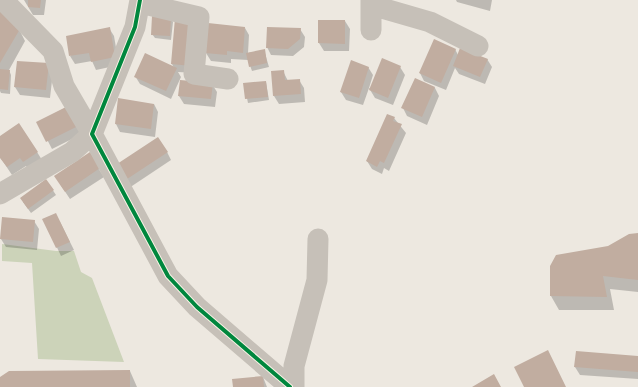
<svg xmlns="http://www.w3.org/2000/svg" width="638" height="387" font-family="'Titillium Web',sans-serif">
  <style>
    .green { fill: #ccd3b9 }
    .shadow { fill: #0003 }
    .building { fill: #c1ada0 }
    .lines { fill: none; stroke-linecap: round; stroke-linejoin: round }
    .minor { stroke: #c6c0b8; stroke-width: 21 }
    .cycleway-casing { stroke: #faf3e6; stroke-width: 6 }
    .cycleway { stroke: #00873e; stroke-width: 4 }
  </style>
  <rect width="100%" height="100%" fill="#ede8e0"/>
  <path class="green" d="M2 244 56 251H74L81 272 92 278 124 362 38 359 32 263 2 261Z"/>
  <path class="shadow" d="M24 0H46L44 15H33Z
    M456 0H492L490 11 457 2Z
    M0 10 19 29 25 41 9 70 11 75 10 94 1 93 0 91Z
    M171 19 173 22 171 40 155 38 152 34Z
    M176 19 196 73 178 72 181 77 171 99 140 84 135 76 174 68 172 64Z
    M319 21H345L350 29 349 51H324L319 43Z
    M109 28 114 36 119 65 96 70 92 61 75 64 70 56Z
    M245 28 249 35 248 53 264 50 269 67 252 71 248 60 231 59V63L211 61 206 53Z
    M300 29 305 37 304 47 293 56 271 55 267 47Z
    M455 49 458 55 487 59 492 67 485 84 459 74 455 68 446 90 424 81 420 73Z
    M48 64 53 72 50 98 20 95 15 87Z
    M368 67 373 75 369 88H371L400 67 405 75 393 105 375 98 369 88 363 105 346 100 341 92Z
    M283 71 288 81 299 80 304 88 305 102 279 104 274 96Z
    M415 80 435 88 439 96 427 125 407 116 403 108Z
    M266 82 269 100 248 103 244 84Z
    M212 84 217 92 215 107 184 104 179 96Z
    M154 104 158 112 155 137 120 132 116 124Z
    M67 107 82 134 52 149 38 122Z
    M394 118 406 133 389 171 384 168 382 174 372 169 367 161Z
    M0 137 37 152 42 160 28 169 26 166 12 175 0 157Z
    M167 152 171 160 129 188 120 174Z
    M89 154 104 177 70 199 60 184Z
    M46 180 56 195 31 213 23 202Z
    M44 220 60 222 74 250 61 256Z
    M34 221 39 229 37 250 6 247 1 239Z
    M638 234V292L610 289 614 310H559L551 296V267L608 247Z
    M638 357V379L580 375 575 367Z
    M130 371 137 387H0V378Z
    M263 377 267 387H234Z"/>
  <path class="building" d="M28 0H41L40 8 28 7Z
    M0 8 20 29 0 63Z
    M152 16 171 18 170 36 151 35Z
    M175 18 195 19 192 66 171 64Z
    M318 20H345V44L318 43Z
    M208 23 245 27 243 53 227 51V55L205 53Z
    M110 27 115 57 91 62 89 53 69 56 66 36Z
    M267 27 301 28 300 39 288 49 266 48Z
    M434 39 456 49 441 83 419 73Z
    M460 48 488 59 480 77 453 66Z
    M265 49 267 63 249 67 246 53Z
    M145 53 177 68 166 91 134 77Z
    M382 58 401 66 388 98 369 90Z
    M351 60 369 67 359 98 340 92Z
    M17 61 49 63 46 90 14 87Z
    M0 69 10 70 8 90 0 89Z
    M284 70 285 80 300 79 301 94 273 96 271 71Z
    M415 78 435 87 422 117 401 108Z
    M180 80 213 83 211 99 178 96Z
    M266 81 268 97 245 99 243 83Z
    M118 98 154 104 151 129 115 124Z
    M68 106 78 126 46 142 36 122Z
    M387 114 395 117 393 121 402 124 384 163 380 161 377 167 366 161Z
    M19 123 38 152 23 162 20 158 7 167 0 158V136Z
    M158 137 168 152 124 181 114 166Z
    M90 152 100 168 65 192 54 176Z
    M46 179 54 190 28 209 20 198Z
    M56 213 70 242 56 248 42 219Z
    M2 217 35 220 33 242 0 239Z
    M638 233V280L603 276 607 297 550 296V266L556 255 608 246 629 234Z
    M548 350 566 387H524L514 367Z
    M576 351 638 356V372L574 367Z
    M130 370V387H0V377L9 371Z
    M494 374 501 387H472Z
    M263 376 264 387H233L232 379Z"/>
  <g class="lines">
    <path class="minor" d="M140 0 135 27 92 134 168 276 197 307 290 387
      M140 3 199 17 194 74 228 79
      M371 5 430 22 478 46
      M371 30V0
      M0 194 72 152 92 134 64 86 53 51 6 3V0
      M294 387V366L317 280 318 239"/>
    <defs>
      <path id="cycleway" d="M140 0 135 27 92 134 168 276 197 307 290 387"/>
    </defs>
    <use href="#cycleway" class="cycleway-casing"/>
    <use href="#cycleway" class="cycleway"/>
  </g>
</svg>
